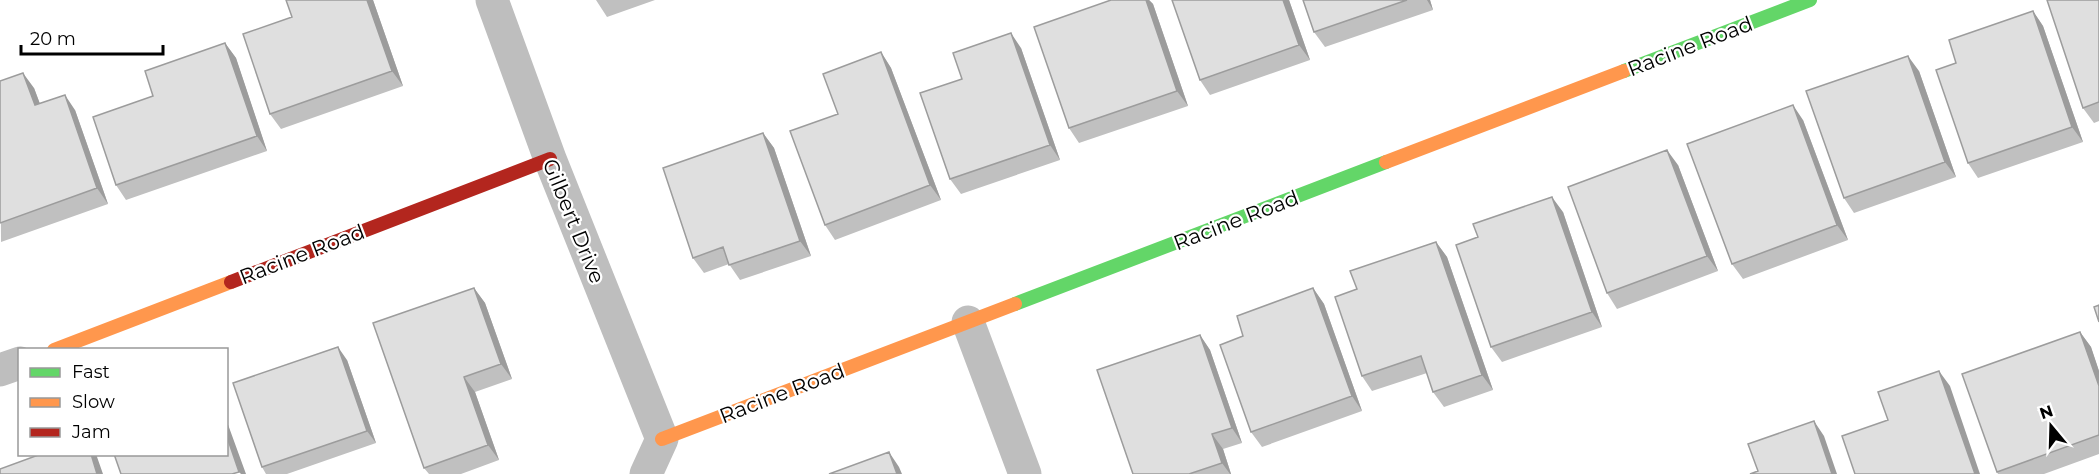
<svg xmlns="http://www.w3.org/2000/svg" width="2099" height="474" font-family="Montserrat,sans-serif">
  <style>
    .lines { fill: none; stroke-linecap: round; stroke-linejoin: round }
    .street { stroke: #bebebe; stroke-width: 33 }
    .fast { stroke: #63d668; stroke-width: 14 }
    .slow { stroke: #ff974d; stroke-width: 14 }
    .jam { stroke: #b3261e; stroke-width: 14 }
    .wall { fill: #c0c0c0 }
    .shaded-wall { fill: #9c9c9c }
    .building { fill: #dfdfdf; stroke: #9c9c9c; stroke-width: 1.5 }
    .labels { text-anchor: middle; dominant-baseline: central; stroke-width: 4.5; stroke-linejoin: round; paint-order: stroke }
    .street-label { font-size: 21px; fill: #000; stroke: #fff }
  </style>
  <rect width="100%" height="100%" fill="#fff"/>
  <g class="lines">
    <path class="street" d="M492 0 550 159 662 439 646 474
      M968 322 1025 474
      M0 370 20 363"/>
    <path class="fast" d="M1624 71 1810 0
      M1015 304 1386 162"/>
    <path class="slow" d="M1386 162 1624 71
      M54 350 231 282
      M662 439 1015 304"/>
    <path class="jam" d="M231 282 550 159"/>
  </g>
  <path class="wall" d="M286 0H373L403 86 281 129 270 114 292 17Z
    M596 0H655L607 17Z
    M1111 0H1149L1153 4 1188 106 1079 143 1069 128Z
    M1289 0 1310 60 1210 95 1200 80Z
    M1303 0H1430L1433 10 1325 47 1314 32Z
    M2099 0V121L2094 123 2083 108Z
    M2033 11 2043 26 2083 142 1978 178 1968 163 1956 63Z
    M225 43 236 58 267 151 126 200 116 185 153 96Z
    M1021 48 1060 160 961 194 950 179 962 79Z
    M881 52 891 68 941 200 835 240 825 225 838 114Z
    M1919 71 1956 177 1854 213 1844 198Z
    M0 81 34 88 40 104 75 110 108 204 1 242Z
    M1803 120 1848 240 1743 279 1732 264Z
    M763 133 774 148 811 256 740 280 729 264 704 273 693 258Z
    M1678 165 1718 271 1617 309 1607 293Z
    M1563 212 1602 327 1502 362 1491 347 1478 237Z
    M1436 242 1447 257 1493 390 1444 407 1433 392 1427 373 1372 391 1362 376 1357 289Z
    M474 288 485 303 512 379 475 392 499 460 461 474H429L424 468Z
    M1313 288 1324 304 1362 411 1262 447 1251 432 1243 336Z
    M2080 332 2091 347 2099 371V454L2044 474H1998L1997 472Z
    M1200 335 1210 350 1242 443 1223 449 1231 474H1133Z
    M347 360 376 443 287 474H266L262 467Z"/>
  <path class="shaded-wall" d="M367 0H373L403 86 392 71Z
    M1146 0H1149L1153 4 1188 106 1177 91Z
    M1283 0H1289L1310 60 1299 45Z
    M1427 0H1430L1433 10Z
    M2033 11 2043 26 2083 142 2072 127Z
    M1011 33 1021 48 1060 160 1050 145Z
    M225 43 236 58 267 151 257 136Z
    M881 52 891 68 941 200 930 185Z
    M1908 56 1919 71 1956 177 1945 162Z
    M23 73 34 88 46 120 35 105Z
    M65 95 75 110 108 204 97 188Z
    M1793 105 1803 120 1848 240 1837 225Z
    M763 133 774 148 811 256 800 241Z
    M1667 150 1678 165 1718 271 1707 256Z
    M1552 197 1563 212 1602 327 1592 312Z
    M1436 242 1447 257 1493 390 1482 375Z
    M474 288 485 303 512 379 501 364Z
    M1313 288 1324 304 1362 411 1352 396Z
    M2080 332 2091 347 2099 371V386Z
    M1200 335 1210 350 1242 443 1232 428Z
    M338 347 347 360 376 443 367 431Z
    M1939 371 1950 386 1980 474H1975Z
    M464 377 475 392 499 460 488 445Z
    M226 419 246 474H241L239 472 226 434Z
    M1814 421 1824 436 1837 474H1832Z
    M1212 434 1223 449 1231 474H1230L1222 463Z
    M889 452 899 467 902 474H897Z
    M91 454H96L103 474H97Z"/>
  <path class="building" d="M286 0H367L392 71 270 114 243 34 292 17Z
    M1111 0H1146L1177 91 1069 128 1034 27Z
    M1172 0H1283L1299 45 1200 80Z
    M1303 0H1407L1314 32Z
    M2047 0H2099V102L2083 108Z
    M2033 11 2072 127 1968 163 1936 70 1956 63 1949 40Z
    M1011 33 1050 145 950 179 920 93 962 79 953 53Z
    M225 43 257 136 116 185 93 117 153 96 145 71Z
    M881 52 930 185 825 225 790 131 838 114 823 74Z
    M1908 56 1945 162 1844 198 1806 91Z
    M23 73 35 105 65 95 97 188 0 223V81Z
    M1793 105 1837 225 1732 264 1687 144Z
    M763 133 800 241 729 265 723 247 693 258 663 168Z
    M1667 150 1707 256 1607 293 1568 187Z
    M1552 197 1592 312 1491 347 1456 245 1478 237 1473 224Z
    M1436 242 1482 375 1433 392 1421 356 1362 376 1335 297 1357 289 1350 271Z
    M474 288 501 364 464 377 488 445 424 468 373 323Z
    M1313 288 1352 396 1251 432 1220 345 1243 336 1237 316Z
    M2099 305V322L2094 307Z
    M2080 332 2099 386V435L1997 472 1962 374Z
    M1200 335 1232 428 1212 434 1222 463 1189 474H1133L1097 370Z
    M338 347 367 431 262 467 233 383Z
    M1939 371 1975 474H1855L1842 436 1888 420 1878 392Z
    M1814 421 1832 474H1750L1758 471 1748 444Z
    M226 434 239 472 232 474H121L114 454H226Z
    M889 452 897 474H829Z
    M41 454H91L97 474H0V469Z"/>
  <g class="labels">
    <g class="street-label">
      <text transform="translate(1690 46) rotate(-21)">Racine Road</text>
      <text transform="translate(1236 220) rotate(-21)">Racine Road</text>
      <text transform="translate(574 221) rotate(68)">Gilbert Drive</text>
      <text transform="translate(302 254) rotate(-21)">Racine Road</text>
      <text transform="translate(782 393) rotate(-21)">Racine Road</text>
    </g>
  </g>
  <rect x="18" y="348" width="210" height="108" fill="#ffffff" stroke="#999999" stroke-width="1.5"/>
  <rect x="30" y="368" width="30" height="9" fill="#63d668" stroke="#999999" stroke-width="1.5"/>
  <text x="72" y="378" font-size="18" fill="#000000">Fast</text>
  <rect x="30" y="398" width="30" height="9" fill="#ff974d" stroke="#999999" stroke-width="1.5"/>
  <text x="72" y="408" font-size="18" fill="#000000">Slow</text>
  <rect x="30" y="428" width="30" height="9" fill="#b3261e" stroke="#999999" stroke-width="1.5"/>
  <text x="72" y="438" font-size="18" fill="#000000">Jam</text>
  <g transform="translate(2051 426) rotate(341)" stroke="#ffffff" stroke-width="4.5" paint-order="stroke">
  <path d="M0-4.5L10 22L0 15L-10 22Z" fill="#000000"/>
  <text y="-9" font-size="16" font-weight="bold" text-anchor="middle" fill="#000000">N</text>
  </g>
  <path d="M21 45v9h142v-9" fill="none" stroke="#000000" stroke-width="3"/>
  <text x="30" y="45" font-size="18" fill="#000000" stroke="#ffffff" stroke-width="4.5" paint-order="stroke">20 m</text>
</svg>
